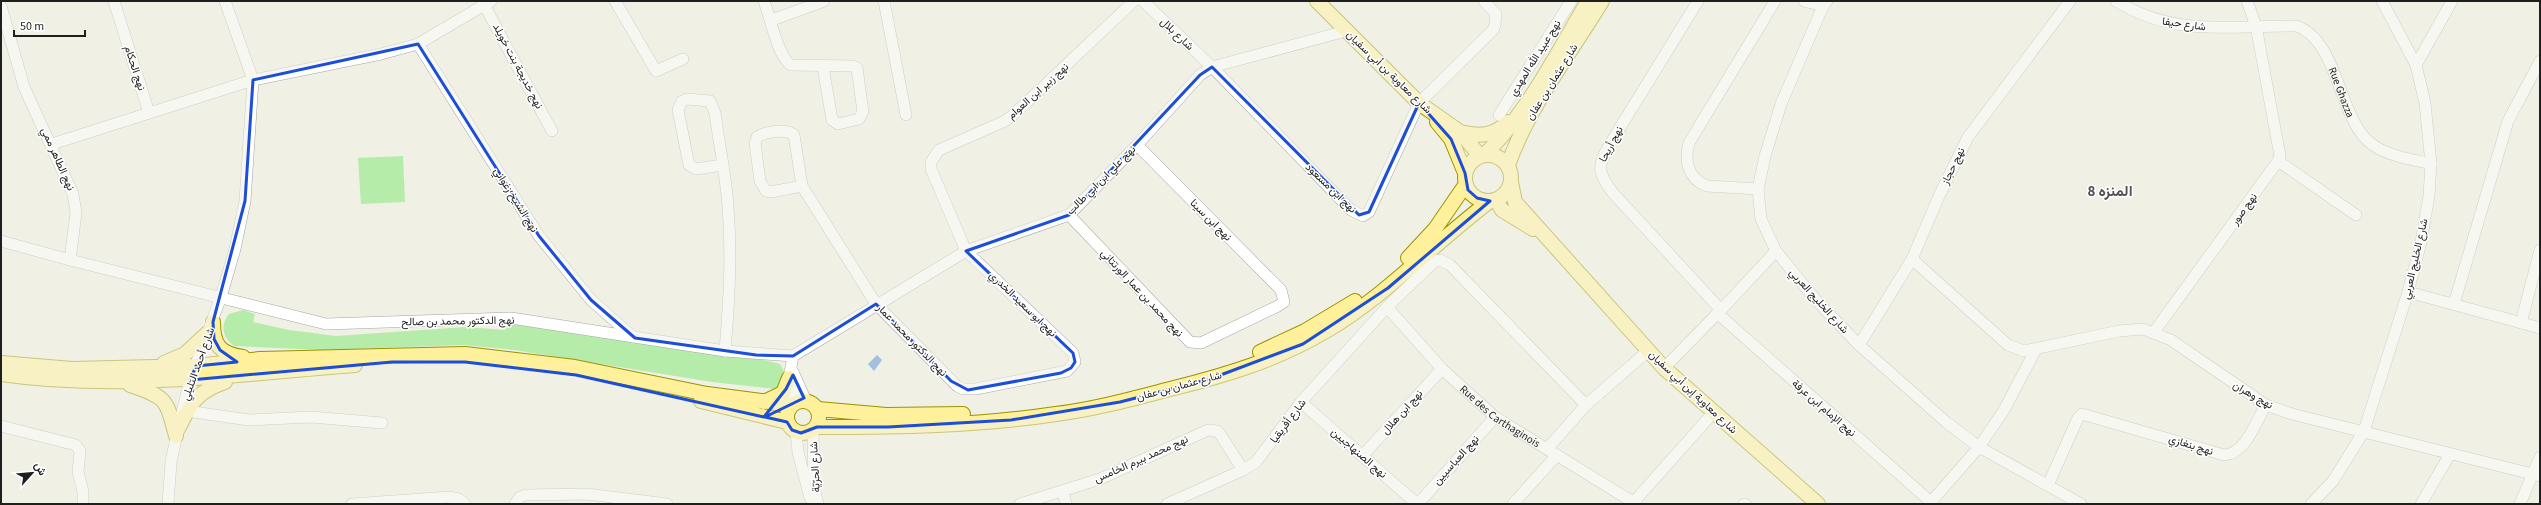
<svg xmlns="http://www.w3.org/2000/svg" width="2541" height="505" font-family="'Source Sans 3',Vazirmatn,sans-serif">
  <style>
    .grass { fill: #b6eca9 }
    .water { fill: #a4c0df }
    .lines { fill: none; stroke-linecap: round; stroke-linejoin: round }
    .minor-casing { stroke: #a6a6a6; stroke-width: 12 }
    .major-casing { stroke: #9a9400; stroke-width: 16 }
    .minor { stroke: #fff; stroke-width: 11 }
    .major { stroke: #fff19b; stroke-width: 14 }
    .marked { fill: none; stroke: #1d4ed8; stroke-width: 3; stroke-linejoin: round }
    .labels { text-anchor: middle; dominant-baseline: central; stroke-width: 3; stroke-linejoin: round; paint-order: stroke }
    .street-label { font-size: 11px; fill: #1f1f1f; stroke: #fff }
    .district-label { font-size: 15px; font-weight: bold; fill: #525252; stroke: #fff }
  </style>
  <rect width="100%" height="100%" fill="#f0f0e5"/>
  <path class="grass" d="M403 156 405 202 361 204 358 158Z
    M243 310 255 314 253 322 289 330 336 336 466 327 505 330 507 321 764 360 780 364 785 373 784 384 776 389 712 382 514 350 464 345 322 350 234 346C222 337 220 325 229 314Z"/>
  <path class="water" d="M877 355 882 360 874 371 868 364Z"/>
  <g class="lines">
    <defs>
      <g id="minor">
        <path d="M114 1 149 113"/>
        <path d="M225 1 253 80 381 54 418 44 491 1"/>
        <path d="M482 1 552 131"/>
        <path d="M615 1 656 71 683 59"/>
        <path d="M764 1C770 16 778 58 791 65L853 66 857 68 863 112 859 119 838 124 832 120 823 67"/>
        <path d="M884 1 906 115"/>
        <path d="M1143 1 1212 67 1351 210 1363 216 1369 212 1419 103 1493 30 1495 25 1496 14 1484 1"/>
        <path d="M1698 1 1610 144C1597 166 1597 172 1613 193L1721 310"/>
        <path d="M1804 1 1823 6"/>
        <path d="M1827 1 1823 6 1781 104 1765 156 1758 189 1761 219 1776 251 1816 300 1859 345 1946 422 1979 447 2081 504"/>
        <path id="s1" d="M2116 1C2176 38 2231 25 2297 26 2338 42 2338 113 2368 141 2384 156 2411 159 2431 164"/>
        <path d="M2247 1 2256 26 2280 156 2278 161"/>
        <path d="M1 6 24 87 73 194 76 213 70 260 326 324 511 318 725 351 793 356"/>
        <path d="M772 20 824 1"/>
        <path d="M418 44 539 236 591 300 633 337"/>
        <path d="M2416 65 2452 1"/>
        <path d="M1499 115 1571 1"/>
        <path d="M52 144 253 80 245 201 235 249 221 297 190 380 178 429 171 462 168 504"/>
        <path d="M722 165 696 169 689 165 678 110 682 101 687 99 710 101 715 113C719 144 726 176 728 207 732 256 729 302 725 351"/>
        <path d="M802 186 771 192 766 191 760 181 755 143 757 137C764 132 787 128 794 135L802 186 876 304 957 386 963 389H976L1067 371 1075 362 1073 353 966 251 931 169V162L939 150 1005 121 1012 116 1134 1"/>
        <path d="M1758 189 1707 186C1688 179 1684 161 1689 143L1775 1"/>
        <path d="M1069 215 1190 342 1201 343 1278 306 1284 302 1281 290 1137 145"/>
        <path d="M1 241 70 260"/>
        <path d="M1912 259 2008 345 2024 351 2119 331 2143 329 2171 340 2266 405 2292 414 2540 476"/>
        <path d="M2408 292 2540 328"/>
        <path d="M2454 304 2508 121 2540 61"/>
        <path id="s2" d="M1387 307 1442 369 1495 417 1636 504"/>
        <path d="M1717 313 1931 502 1979 447 2004 410 2036 349"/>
        <path d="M2521 323 2540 250"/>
        <path d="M2154 332 2278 161 2356 215"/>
        <path d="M1859 345 1912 259 1939 196 1968 137 2070 1"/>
        <path d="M1664 368 1721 310 1776 251"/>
        <path d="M793 372 806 401"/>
        <path d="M1301 402 1417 504"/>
        <path d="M795 403 789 378 793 356 966 251 1069 215 1137 145 1200 75 1212 67 1346 31"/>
        <path d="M187 411 249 420 311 417 382 423"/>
        <path d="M1 426 76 445 80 451 78 472 83 491V504"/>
        <path d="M813 430 814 487 818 504"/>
        <path d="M796 432 798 452 810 498"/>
        <path d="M1547 449 1586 405 1648 351"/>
        <path d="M1362 456 1442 369"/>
        <path d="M2048 485 2078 418 2082 414 2224 455C2246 454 2256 421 2266 405"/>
        <path d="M1063 492 1066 504"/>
        <path d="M352 504 449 497 459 499 465 504"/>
        <path d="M515 504 520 497 525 495 587 494 667 504"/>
        <path d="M1020 504 1100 479 1208 430 1217 431 1220 434 1243 470"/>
        <path d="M1167 504 1243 470 1256 462 1301 402 1387 307 1435 261 1440 260 1450 265 1586 405"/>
        <path d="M1418 504 1495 417"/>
        <path d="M1513 504 1557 455"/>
        <path d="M1632 504 1713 413"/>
        <path d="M1744 504H1745"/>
        <path d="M2311 504 2333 481 2364 431 2408 292 2421 242 2429 196 2431 164 2425 103 2416 65 2382 1"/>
        <path d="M2421 504 2450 454"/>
        <path d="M2520 504 2540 457"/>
      </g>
      <path id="major" d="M1317 1 1419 103 1460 132 1480 156
        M1437 122 1451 139 1465 173
        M1460 132C1480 137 1493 136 1508 122
        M1485 154C1526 115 1559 50 1588 1
        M1465 178a23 23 0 1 1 46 0a23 23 0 1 1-46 0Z
        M1508 165C1529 106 1570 54 1602 1
        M1511 182 1515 202 1664 368 1818 504
        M1496 200 1502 210 1533 229
        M1408 258 1435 229 1466 184
        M213 322C213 345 220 354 243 357
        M1260 352 1305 331 1355 301
        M1 363 72 369 196 366 260 359 465 354 575 367 707 394 792 405
        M164 363 185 354 210 331
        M1 374C120 391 237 374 355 365
        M130 385C168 398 166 399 176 436
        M787 417a16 16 0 1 1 32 0a16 16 0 1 1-32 0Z
        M701 401 787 422
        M764 402 783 393 789 378
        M818 409 886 415 963 414
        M817 427C897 427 976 426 1056 414 1096 409 1135 398 1174 388 1227 375 1279 359 1326 331 1387 295 1434 243 1490 201
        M178 429C191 403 196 392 225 382"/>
    </defs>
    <use href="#minor" class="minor-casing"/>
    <use href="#major" class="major-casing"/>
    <use href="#minor" class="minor"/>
    <use href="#major" class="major"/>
  </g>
  <path d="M0 0H2541V505H0ZM418 44 539 236 591 300 635 338 756 355 793 356 876 304 951 381 968 390 1061 373 1071 368 1075 362 1073 353 966 251 1069 215 1200 75 1212 67 1359 215 1369 212 1419 103 1451 139 1465 173 1468 190 1477 198 1490 201 1388 288 1303 344 1210 379 1120 402 1011 420 888 427H817L801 433 792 430 787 422 765 417 804 398 793 375 786 389 764 417 576 375 465 362H392L190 380 196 366 237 362 220 350 214 339 213 322 245 201 253 80Z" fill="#f0f0e5" fill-opacity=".55" fill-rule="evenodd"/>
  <path class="marked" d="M418 44 539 236 591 300 635 338 756 355 793 356 876 304 951 381 968 390 1061 373 1071 368 1075 362 1073 353 966 251 1069 215 1200 75 1212 67 1359 215 1369 212 1419 103 1451 139 1465 173 1468 190 1477 198 1490 201 1388 288 1303 344 1210 379 1120 402 1011 420 888 427H817L801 433 792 430 787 422 765 417 804 398 793 375 786 389 764 417 576 375 465 362H392L190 380 196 366 237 362 220 350 214 339 213 322 245 201 253 80Z"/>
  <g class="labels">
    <g class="street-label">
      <text transform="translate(2184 24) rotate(8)">شارع حيفا</text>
      <text transform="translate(1177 34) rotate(44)">شارع بلال</text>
      <text transform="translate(1535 58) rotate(-58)">نهج عبيد الله المهدي</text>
      <text transform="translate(518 66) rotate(62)">نهج خديجة بنت خويلد</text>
      <text transform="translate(135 68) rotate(72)">نهج الحكام</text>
      <text transform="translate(1389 72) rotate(44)">شارع معاوية بن أبي سفيان</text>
      <text transform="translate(1552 82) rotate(-58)">شارع عثمان بن عفان</text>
      <text transform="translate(1038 91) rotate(-42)">نهج زبير ابن العوام</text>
      <text stroke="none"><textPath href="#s1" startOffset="268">Rue Ghazza</textPath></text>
      <text transform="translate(1611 144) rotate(-62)">نهج أريحا</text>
      <text transform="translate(58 159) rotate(66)">نهج الطاهر ممي</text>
      <text transform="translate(1953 166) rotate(-64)">نهج حجاز</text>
      <text transform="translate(1101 180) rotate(-45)">نهج علي ابن ابي طالب</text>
      <text transform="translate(1331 188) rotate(44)">نهج ابن مسعود</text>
      <text transform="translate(516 200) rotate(58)">نهج الشيخ زغواني</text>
      <text transform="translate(2244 209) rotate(-54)">نهج صور</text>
      <text transform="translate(1211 220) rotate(45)">نهج ابن سينا</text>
      <text transform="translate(2415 259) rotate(-77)">شارع الخليج العربي</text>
      <text transform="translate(1142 293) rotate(47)">نهج محمد بن عمار الورتتاني</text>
      <text transform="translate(1819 301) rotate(48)">شارع الخليج العربي</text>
      <text transform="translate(1023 304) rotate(44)">نهج ابو سعيد الخدري</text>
      <text transform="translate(458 321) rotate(-1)">نهج الدكتور محمد بن صالح</text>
      <text transform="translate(912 340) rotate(46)">نهج الدكتور محمد عمار</text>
      <text transform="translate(198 364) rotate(-70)">شارع أحمد التليلي</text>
      <text transform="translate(1179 386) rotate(-15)">شارع عثمان بن عفان</text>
      <text transform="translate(1693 392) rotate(43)">شارع معاوية إبن أبي سفيان</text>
      <text transform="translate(2253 395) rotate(30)">نهج وهران</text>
      <text transform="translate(1824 408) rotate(41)">نهج الإمام ابن عرفة</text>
      <text transform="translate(1402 412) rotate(-48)">نهج ابن هلال</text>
      <text stroke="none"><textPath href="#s2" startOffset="158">Rue des Carthaginois</textPath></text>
      <text transform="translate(1288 421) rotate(-53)">شارع أفريقيا</text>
      <text transform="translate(2191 445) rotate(17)">نهج بنغازي</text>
      <text transform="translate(1359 453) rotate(41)">نهج الصنهاجيين</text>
      <text transform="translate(1141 459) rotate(-24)">نهج محمد بيرم الخامس</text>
      <text transform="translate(1456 460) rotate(-48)">نهج العباسيين</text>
      <text transform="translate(815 467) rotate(-93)">شارع الحرّيّة</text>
    </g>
    <g class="district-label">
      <text x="2110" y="191">المنزه 8</text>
    </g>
  </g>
  <rect width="2541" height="505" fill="none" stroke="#1f1f1f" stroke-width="4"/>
  <g transform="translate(32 473) rotate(63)" stroke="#ffffff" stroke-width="3" paint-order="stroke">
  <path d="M0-3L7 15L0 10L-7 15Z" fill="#1f1f1f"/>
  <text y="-6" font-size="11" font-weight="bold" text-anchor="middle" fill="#1f1f1f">ش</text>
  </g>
  <path d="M14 30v6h71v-6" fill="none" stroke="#1f1f1f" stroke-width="2"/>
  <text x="20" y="30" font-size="12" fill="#1f1f1f" stroke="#ffffff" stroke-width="3" paint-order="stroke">50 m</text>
</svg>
